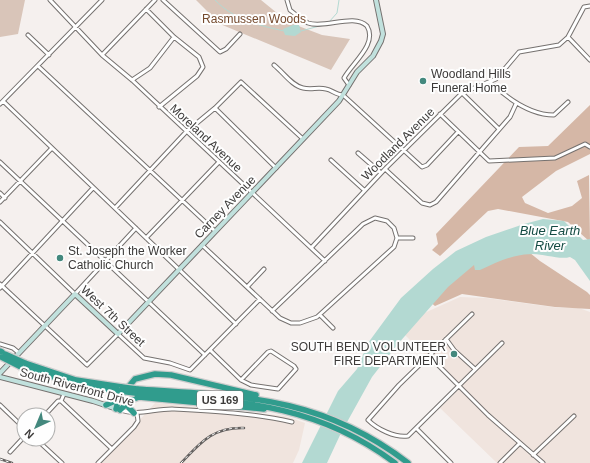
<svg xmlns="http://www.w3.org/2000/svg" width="590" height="463" font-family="Helvetica,sans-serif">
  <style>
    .built { fill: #f0e4de }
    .green { fill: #d9c5b9 }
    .forest { fill: #d5b7a6 }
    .water { fill: #b3d9d2 }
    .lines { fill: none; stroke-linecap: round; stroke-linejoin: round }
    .stream { stroke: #b3d9d2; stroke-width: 1 }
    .street-casing { stroke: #75716f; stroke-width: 5 }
    .secondary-casing { stroke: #75716f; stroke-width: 6 }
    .highway-casing { stroke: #ccc; stroke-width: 8 }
    .street { stroke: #fff; stroke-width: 3 }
    .secondary { stroke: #c1e1dd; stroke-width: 4 }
    .highway { stroke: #309c8d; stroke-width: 5.5 }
    .rail-casing { stroke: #63605f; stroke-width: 2.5 }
    .rail { stroke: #fefefe; stroke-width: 1; stroke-dasharray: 3; stroke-linecap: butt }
    .highway-bridge-casing { stroke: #ccc; stroke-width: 8; stroke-linecap: butt }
    .highway-bridge { stroke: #309c8d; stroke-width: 5.5 }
    .poi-dot { fill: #43887d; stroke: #fefefe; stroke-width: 1.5 }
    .labels { text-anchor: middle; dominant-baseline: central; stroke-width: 4; stroke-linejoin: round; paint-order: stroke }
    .shield { fill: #fefefe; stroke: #767574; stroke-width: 1 }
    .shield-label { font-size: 11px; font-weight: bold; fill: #3c3a39 }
    .park-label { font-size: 12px; fill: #754a2e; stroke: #fefefe }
    .poi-label { font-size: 12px; fill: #3c3a39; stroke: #fefefe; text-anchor: start }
    .street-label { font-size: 12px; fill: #3c3a39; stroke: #fefefe }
    .water-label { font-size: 13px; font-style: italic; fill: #144b43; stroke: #fefefe }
  </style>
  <rect width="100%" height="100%" fill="#f5f0ee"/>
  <path class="built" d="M460 297 486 298 560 308H579L590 312V463H497L440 408 459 389 404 334 422 314Z
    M155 403 285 416 305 423 299 450 293 463H101Z"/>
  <path class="green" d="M0 0H25L18 34 0 37Z
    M196 0H261L288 22 322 35 350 39 331 70 220 24Z"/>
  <path class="forest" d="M590 105V154L556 171 522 197 525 203 548 213 572 206 582 198 577 181 589 175 590 242 568 222 498 209 488 211 440 256 432 250 438 244 436 234 519 147 548 146Z
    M524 248 540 261 587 292 590 295V309L555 307 462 294 435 306 429 301 464 265Z"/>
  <path class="water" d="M293 25H299L301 32 295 36 285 35 283 29Z
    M543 219 564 221 583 240 590 239V281L575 260 570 257C560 260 544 254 533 254 513 254 498 262 480 270H475L474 265 448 287 397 345 372 377 341 433 327 463H302L338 391 357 369 368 343 401 298 433 269 456 251 486 237 524 224Z"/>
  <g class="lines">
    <path class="stream" d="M215 0C234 20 258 25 284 31
      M329 22 337 13 339 0
      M301 31 323 25"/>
    <defs>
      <path id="street" d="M50 0 102 55 132 80 325 261
        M163 0 220 52 226 49 240 34
        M287 0 290 10C295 14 302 20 308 23 325 29 354 13 367 26 378 44 352 63 344 78L349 85
        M146 9 174 37 199 57 203 67 197 76 159 107
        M28 35 49 55
        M568 37 590 60
        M102 55 155 0
        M274 65C283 72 292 86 303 88 311 90 318 87 326 89 332 90 336 95 343 95L422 167 427 165 458 132
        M38 66 215 231
        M132 80 150 68 174 37
        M490 82C507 98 530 115 554 115L568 102
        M462 93 499 129
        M3 101 236 324
        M0 104 102 0
        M215 108 276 168
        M440 114 489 161 555 158 585 144 590 147
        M358 153 381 173
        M331 160 364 190
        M0 162 205 355
        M385 169 422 203 430 205 436 202 510 117 516 104
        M0 193 5 198
        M0 202 52 148
        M115 208 186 132 215 108 241 82 303 139
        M0 222 75 294 136 228
        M146 238 219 162
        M397 238H413
        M202 245 280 318 291 323H300L317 317 394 247 397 238 394 228 387 221 375 218 363 224 272 311
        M311 248 385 169 462 93 496 79 519 52 559 45 568 37 584 7 590 6
        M0 284 87 365 118 334 144 358 170 363 190 370 260 299
        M247 287 264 269
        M0 288 93 188
        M472 314 399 385 368 420C377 429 395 438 408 436L502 343
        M320 315 333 328
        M446 339 454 350 475 369
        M0 344 13 348 19 353
        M210 350 241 380 251 385 278 389 296 369 294 366 271 351 268 352 241 380
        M429 356 488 415 543 463
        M61 401 112 449
        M0 405 24 428
        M120 410C138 416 153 409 172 409 211 411 253 413 292 422
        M45 415 58 401H61L64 394
        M417 429 451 463
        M36 439 62 463
        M10 452 24 437
        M533 455 574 416
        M98 463 134 427 138 421 137 413
        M500 463 519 444"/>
      <path id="secondary" d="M0 373 75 294 118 334 339 101 357 72 373 56 381 41 383 34 376 0
        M0 377 93 401 117 409"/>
      <path id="highway" d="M0 351 2 352
        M25 363 76 380 122 387
        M21 367 75 384 119 391
        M137 389C241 396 321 396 408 463
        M135 393C232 401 313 401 395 463
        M131 400 129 408 134 413
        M106 405 119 399
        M116 409 119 398 135 379 155 374 171 375 256 395
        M120 410 131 400 139 397 264 409"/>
    </defs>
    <use href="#street" class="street-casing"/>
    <use href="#secondary" class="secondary-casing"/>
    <use href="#highway" class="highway-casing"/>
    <use href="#street" class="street"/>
    <use href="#secondary" class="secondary"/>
    <use href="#highway" class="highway"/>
    <defs>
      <path id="rail" d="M0 459 12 463
        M181 463C201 442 213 427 244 428"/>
    </defs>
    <use href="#rail" class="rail-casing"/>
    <use href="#rail" class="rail"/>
    <defs>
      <path id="highway-bridge" d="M5 354 25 363
        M1 357 21 367
        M122 387 137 389
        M119 391 135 393"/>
    </defs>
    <use href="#highway-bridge" class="highway-bridge-casing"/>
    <use href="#highway-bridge" class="highway-bridge"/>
  </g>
  <g class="poi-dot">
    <circle cx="423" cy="81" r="4"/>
    <circle cx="60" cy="258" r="4"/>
    <circle cx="454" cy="354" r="4"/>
  </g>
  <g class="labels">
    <rect class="shield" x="197" y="391" width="46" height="18" rx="3"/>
    <g class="shield-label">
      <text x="220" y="400">US 169</text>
    </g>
    <g class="park-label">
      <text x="254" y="19">Rasmussen Woods</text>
    </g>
    <g class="poi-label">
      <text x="431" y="74">Woodland Hills<tspan x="431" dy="14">Funeral Home</tspan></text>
      <text x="68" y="251">St. Joseph the Worker<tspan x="68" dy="14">Catholic Church</tspan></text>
      <text x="446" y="347" text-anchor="end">SOUTH BEND VOLUNTEER<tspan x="446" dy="14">FIRE DEPARTMENT</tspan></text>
    </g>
    <g class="street-label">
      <text transform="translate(206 138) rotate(43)">Moreland Avenue</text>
      <text transform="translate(398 144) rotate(-45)">Woodland Avenue</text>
      <text transform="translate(225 207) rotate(-46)">Carney Avenue</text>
      <text transform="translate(113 316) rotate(43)">West 7th Street</text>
      <text transform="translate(77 387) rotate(15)">South Riverfront Drive</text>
    </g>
    <g class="water-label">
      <text x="550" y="230">Blue Earth<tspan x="550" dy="15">River</tspan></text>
    </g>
  </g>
  <g transform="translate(36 427) rotate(224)"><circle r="19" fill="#fefefe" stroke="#b0b0af"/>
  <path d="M0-3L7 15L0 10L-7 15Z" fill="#43887d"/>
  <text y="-6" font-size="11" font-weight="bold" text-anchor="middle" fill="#3c3a39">N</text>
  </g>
</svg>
